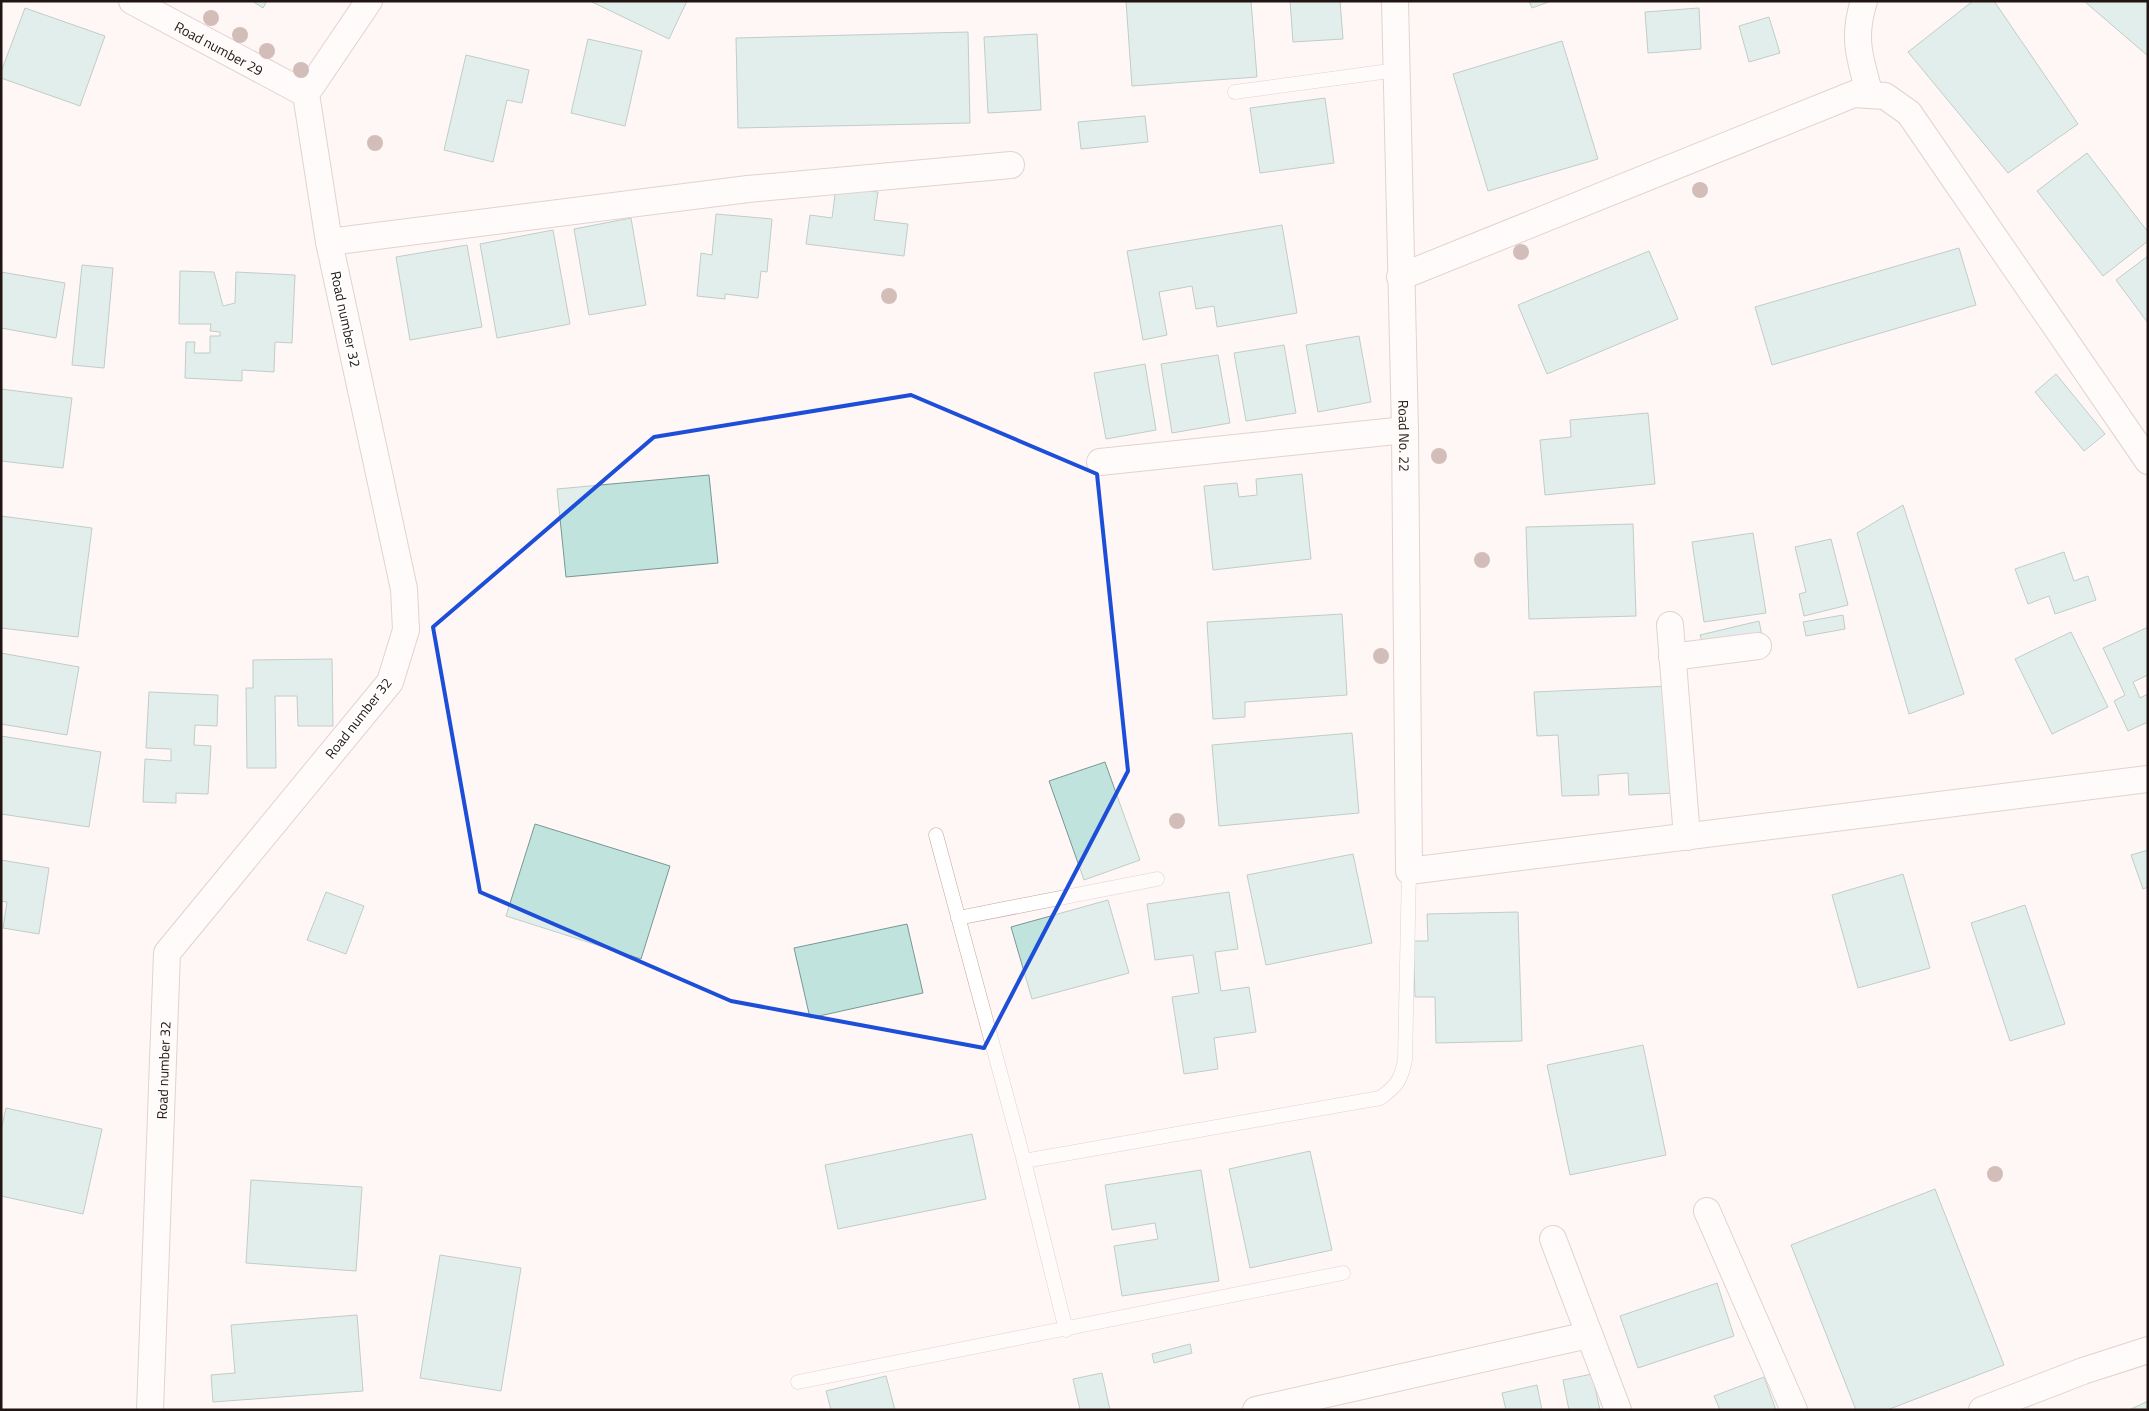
<svg xmlns="http://www.w3.org/2000/svg" width="2149" height="1411" font-family="'Titillium Web',sans-serif">
  <style>
    .building { fill: #c0e3de; stroke: #779893 }
    .lines { fill: none; stroke-linecap: round; stroke-linejoin: round }
    .service-casing { stroke: #c2a59c; stroke-width: 15 }
    .minor-casing { stroke: #c2a59c; stroke-width: 28 }
    .service { stroke: #fff; stroke-width: 14 }
    .minor { stroke: #fff; stroke-width: 26 }
    .tree { fill: #9f776f }
    .marked { fill: none; stroke: #1d4ed8; stroke-width: 4; stroke-linejoin: round }
    .labels { text-anchor: middle; dominant-baseline: central; stroke-width: 4; stroke-linejoin: round; paint-order: stroke }
    .street-label { font-size: 14px; fill: #201512; stroke: #fff }
  </style>
  <rect width="100%" height="100%" fill="#fef7f6"/>
  <path class="building" d="M252 1H267L263 8Z
    M590 1H687L669 39Z
    M1126 1H1251L1257 77 1132 86Z
    M1290 1H1340L1343 39 1293 42Z
    M1529 1H1551L1532 8Z
    M1973 1H1994L2078 124 2008 173 1908 52Z
    M2084 1H2148V56Z
    M25 8 105 36 80 106 1 78V72Z
    M1699 8 1701 49 1648 53 1645 12Z
    M1769 17 1780 53 1749 62 1739 26Z
    M968 32 970 123 738 128 736 38Z
    M1037 34 1041 110 988 113 984 37Z
    M588 39 642 51 625 126 571 113Z
    M1562 41 1598 159 1488 191 1453 74Z
    M466 55 529 70 522 103 507 100 493 162 444 150Z
    M1325 98 1334 163 1260 173 1250 108Z
    M1145 116 1148 142 1081 149 1078 122Z
    M2087 153 2148 232V241L2103 276 2037 191Z
    M836 187 878 192 874 220 908 224 904 256 806 244 810 215 832 218Z
    M716 214 772 219 767 272 761 271 758 298 725 294V299L697 296 701 253 712 255Z
    M631 218 646 305 589 315 574 229Z
    M1282 225 1297 313 1217 327 1214 306 1196 309 1192 286 1159 292 1167 335 1143 340 1127 251Z
    M553 230 570 324 497 338 480 244Z
    M467 245 482 327 410 340 396 257Z
    M1959 248 1976 305 1772 365 1755 307Z
    M1649 251 1678 319 1547 374 1518 305Z
    M2148 256V323L2116 280Z
    M82 265 113 268 104 368 72 365Z
    M180 271 214 272 223 306 235 303 236 272 295 275 292 343 275 342 274 372 242 370V381L185 378 186 342H195L194 353H210V336H220V332L210 331 211 324H179Z
    M1 272 65 283 56 338 1 328Z
    M1359 336 1371 402 1318 412 1306 345Z
    M1284 345 1296 413 1246 421 1234 353Z
    M1218 355 1230 423 1172 433 1161 364Z
    M1145 364 1156 430 1106 439 1094 373Z
    M2056 374 2105 434 2084 451 2035 392Z
    M1 389 72 398 63 468 1 461Z
    M1648 413 1655 484 1545 495 1540 440 1571 437 1570 420Z
    M1302 474 1311 559 1213 570 1204 486 1237 483 1239 497 1257 495 1256 479Z
    M709 475 718 563 566 577 557 489Z
    M1903 505 1964 694 1909 714 1857 533Z
    M1 516 92 528 78 637 1 628Z
    M1633 524 1636 616 1529 619 1526 527Z
    M1753 533 1766 613 1704 622 1692 542Z
    M1831 539 1848 605 1804 616 1799 594 1806 592 1795 547Z
    M2064 552 2074 581 2088 576 2096 600 2055 614 2049 596 2028 604 2015 569Z
    M1342 614 1347 695 1245 702V717L1213 719 1207 622Z
    M1843 615 1845 629 1806 636 1803 622Z
    M1759 621 1762 636 1705 650 1700 635Z
    M2148 627V675L2133 682 2140 698 2148 694V722L2128 731 2114 701 2125 695 2103 648Z
    M2071 632 2108 707 2052 734 2015 659Z
    M1 653 79 667 67 735 1 724Z
    M332 659 333 726H298L297 696H275L276 768H247L246 688H253V660Z
    M1670 686 1676 793 1629 795 1628 773 1598 775 1599 795 1562 796 1558 735 1537 736 1534 692Z
    M149 692 218 695 217 726 195 725 194 745 211 746 208 794 176 793V803L143 802 145 759 171 761V749L146 748Z
    M1352 733 1359 813 1219 826 1212 745Z
    M1 736 101 752 89 827 1 814Z
    M1105 762 1140 860 1084 880 1049 781Z
    M535 824 670 866 641 959 506 916Z
    M2148 850V887L2143 889 2131 855Z
    M1353 854 1372 943 1266 965 1247 875Z
    M1 860 49 868 39 934 3 928 7 902 1 901Z
    M1903 874 1930 968 1858 988 1832 895Z
    M326 892 364 906 346 954 307 940Z
    M1229 892 1238 949 1215 952 1221 991 1249 987 1256 1032 1214 1038 1218 1069 1184 1074 1172 997 1199 993 1193 955 1155 960 1147 904Z
    M1108 900 1129 973 1032 999 1011 927Z
    M2025 905 2065 1024 2010 1041 1971 923Z
    M1518 912 1522 1041 1436 1043 1435 997H1415L1413 941H1428L1427 914Z
    M907 924 923 993 810 1018 794 948Z
    M1643 1045 1666 1155 1570 1175 1547 1065Z
    M6 1108 102 1129 83 1214 1 1196V1130Z
    M972 1134 986 1199 838 1229 825 1165Z
    M1310 1151 1332 1250 1250 1268 1229 1169Z
    M1201 1170 1219 1281 1122 1296 1114 1246 1158 1239 1155 1223 1112 1230 1105 1185Z
    M251 1180 362 1187 356 1271 246 1263Z
    M1935 1189 2004 1365 1887 1410H1856L1791 1245Z
    M440 1255 521 1268 501 1391 420 1378Z
    M1717 1283 1734 1336 1638 1368 1620 1316Z
    M357 1315 363 1391 213 1402 211 1375 235 1373 231 1325Z
    M1190 1344 1192 1353 1154 1363 1152 1354Z
    M1102 1373 1110 1410H1080L1073 1379Z
    M1592 1374 1600 1410H1569L1563 1380Z
    M886 1376 895 1410H831L826 1391Z
    M1764 1377 1776 1410H1720L1714 1396Z
    M1537 1385 1542 1410H1506L1502 1393Z
    M2148 1401V1410H2129Z"/>
  <g class="lines">
    <defs>
      <path id="service" d="M1235 92 1397 70
        M936 835 1024 1161 1066 1330
        M958 918 1157 879
        M1024 1161 1380 1098C1397 1086 1401 1080 1405 1060L1409 871
        M798 1382 1343 1273"/>
      <g id="minor">
        <path id="s1" d="M132 1 306 94"/>
        <path id="s2" d="M1395 1 1405 430 1409 871 2148 779"/>
        <path d="M1864 1C1852 38 1860 59 1870 95"/>
        <path d="M329 242 748 189 1011 165"/>
        <path d="M1400 277 1854 94 1885 96 1909 113 2148 461"/>
        <path d="M1100 462 1405 430"/>
        <path d="M1670 625 1687 837"/>
        <path d="M1672 657 1758 646"/>
        <path d="M1707 1211 1794 1410"/>
        <path d="M1553 1239 1618 1410"/>
        <path id="s3" d="M150 1410 167 953 390 682 406 630 404 589 329 242 306 94 369 1"/>
        <path d="M1256 1410 1588 1335"/>
        <path d="M1982 1410 2083 1371 2148 1350"/>
      </g>
    </defs>
    <use href="#service" class="service-casing"/>
    <use href="#minor" class="minor-casing"/>
    <use href="#service" class="service"/>
    <use href="#minor" class="minor"/>
  </g>
  <g class="tree">
    <circle cx="211" cy="18" r="8"/>
    <circle cx="240" cy="35" r="8"/>
    <circle cx="267" cy="51" r="8"/>
    <circle cx="301" cy="70" r="8"/>
    <circle cx="375" cy="143" r="8"/>
    <circle cx="1700" cy="190" r="8"/>
    <circle cx="1521" cy="252" r="8"/>
    <circle cx="889" cy="296" r="8"/>
    <circle cx="1439" cy="456" r="8"/>
    <circle cx="1482" cy="560" r="8"/>
    <circle cx="1381" cy="656" r="8"/>
    <circle cx="1177" cy="821" r="8"/>
    <circle cx="1995" cy="1174" r="8"/>
  </g>
  <path d="M0 0H2149V1411H0ZM911 395 1097 474 1128 771 984 1048 731 1001 480 892 433 627 654 437Z" fill="#fef7f6" fill-opacity=".55" fill-rule="evenodd"/>
  <path class="marked" d="M911 395 1097 474 1128 771 984 1048 731 1001 480 892 433 627 654 437Z"/>
  <g class="labels">
    <g class="street-label">
      <text stroke="none"><textPath href="#s1" startOffset="99">Road number 29</textPath></text>
      <text transform="translate(346 319) rotate(78)">Road number 32</text>
      <text stroke="none"><textPath href="#s2" startOffset="435">Road No. 22</textPath></text>
      <text transform="translate(358 718) rotate(-52)">Road number 32</text>
      <text stroke="none"><textPath href="#s3" startOffset="340">Road number 32</textPath></text>
    </g>
  </g>
  <rect width="2149" height="1411" fill="none" stroke="#201512" stroke-width="5"/>
</svg>
